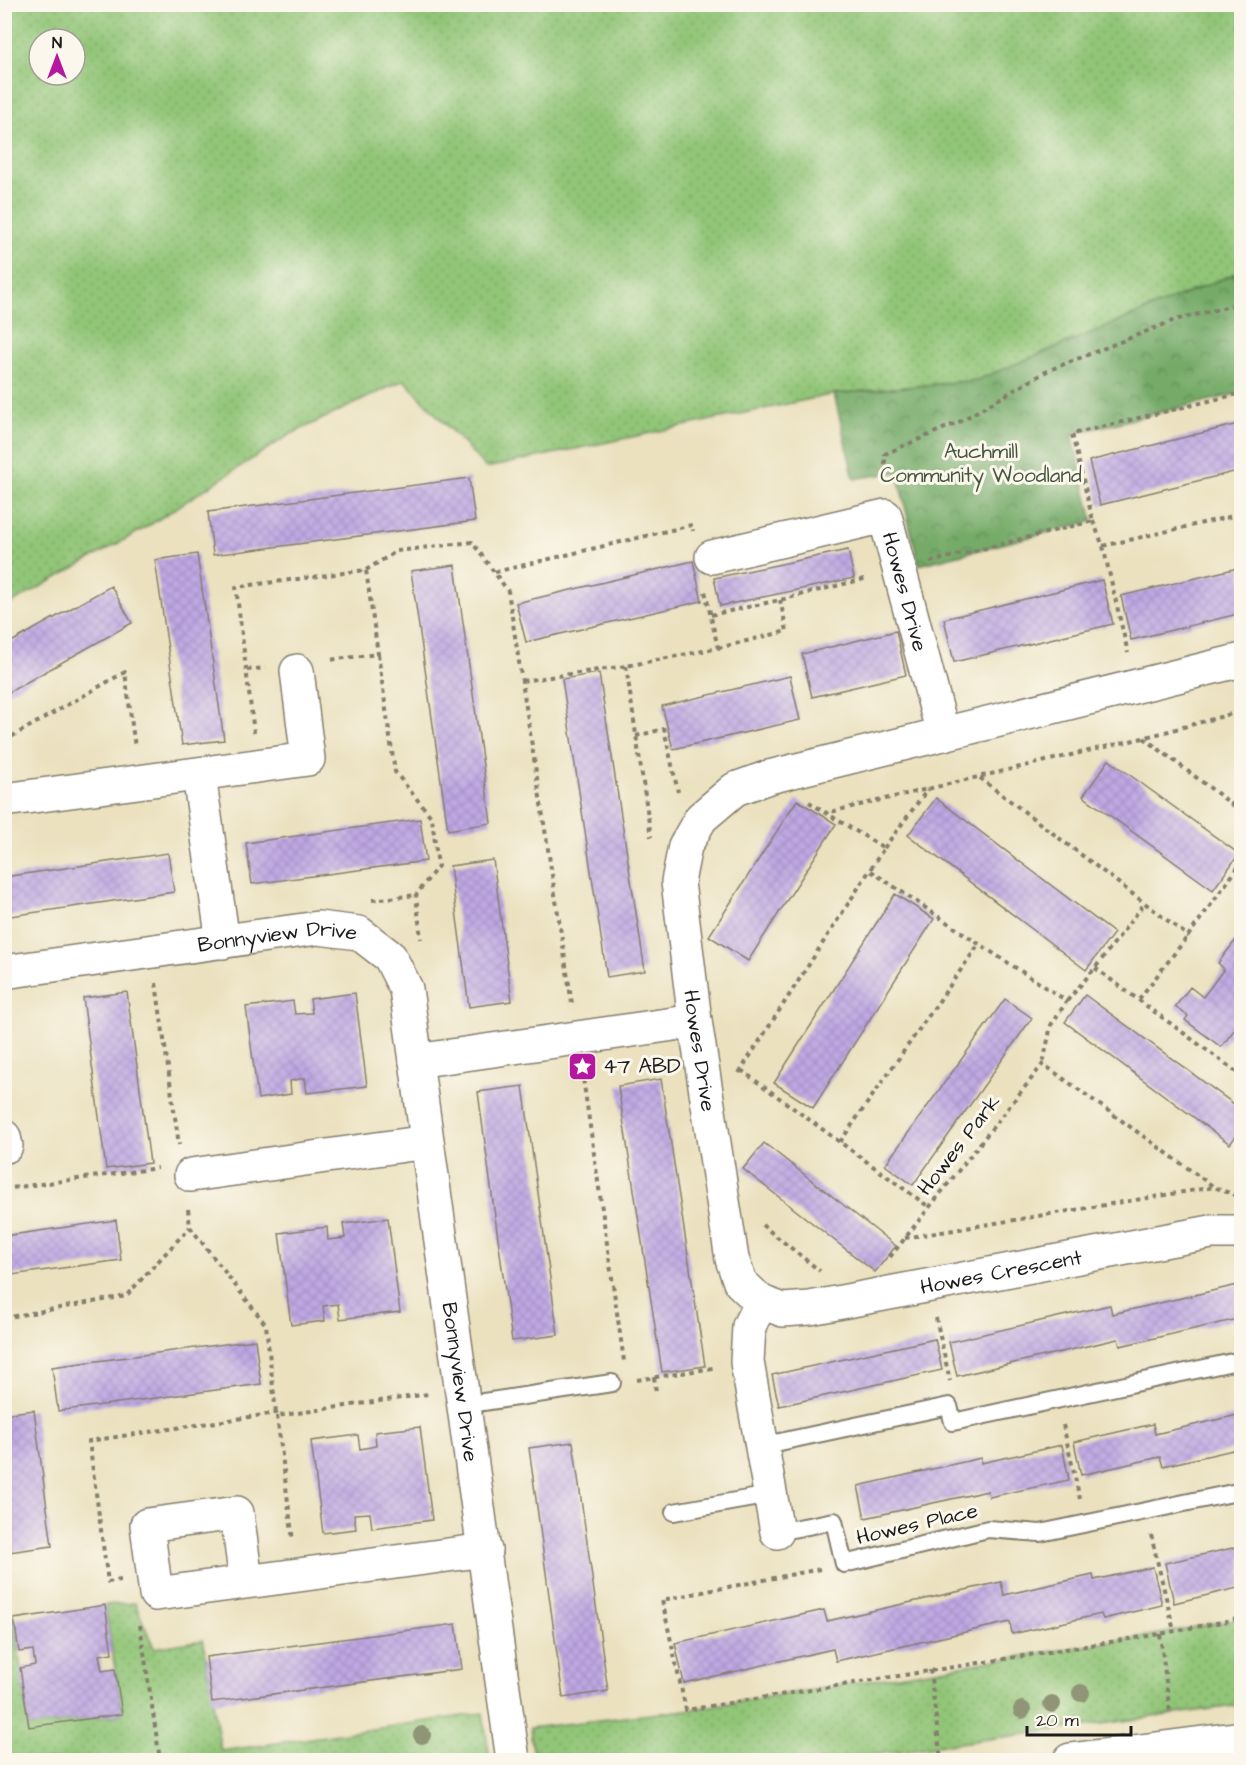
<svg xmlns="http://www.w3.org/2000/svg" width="1246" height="1765" font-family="'Architects Daughter',sans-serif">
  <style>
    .green { fill: url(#green-dots); stroke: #56704a; stroke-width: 1.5; fill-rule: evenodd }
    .forest { fill: url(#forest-crowns); stroke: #486342; stroke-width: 1.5 }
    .building { fill: url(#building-cross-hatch) }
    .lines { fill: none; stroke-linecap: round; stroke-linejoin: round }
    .lane-casing { stroke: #847e6e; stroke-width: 20 }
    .street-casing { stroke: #847e6e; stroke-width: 36 }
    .secondary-casing { stroke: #847e6e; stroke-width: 36 }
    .path { stroke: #847e6e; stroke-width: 4; stroke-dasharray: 4.5 4.5; stroke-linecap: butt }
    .lane { stroke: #fff; stroke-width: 16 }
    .street { stroke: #fff; stroke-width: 33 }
    .secondary { stroke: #fff; stroke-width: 33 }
    .tree { fill: #909577 }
    .labels { text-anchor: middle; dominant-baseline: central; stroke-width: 6; stroke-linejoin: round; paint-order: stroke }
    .park-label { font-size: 21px; fill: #45573c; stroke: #fbf7ec }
    .street-label { font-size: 21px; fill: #1c1c1c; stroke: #fbf7ec }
    .poi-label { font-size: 21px; fill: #1c1c1c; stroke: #fbf7ec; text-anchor: start }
  </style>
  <defs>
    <pattern id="green-dots" width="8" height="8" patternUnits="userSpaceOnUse" patternTransform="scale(1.5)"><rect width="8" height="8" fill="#91c577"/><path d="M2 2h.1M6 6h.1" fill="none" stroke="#7ca966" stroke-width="1.8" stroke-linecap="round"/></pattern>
    <pattern id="forest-crowns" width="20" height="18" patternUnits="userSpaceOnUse" patternTransform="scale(1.5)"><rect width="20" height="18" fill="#74aa68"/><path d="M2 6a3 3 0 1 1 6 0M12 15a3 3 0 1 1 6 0" fill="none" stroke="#5e8a55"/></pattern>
    <pattern id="building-cross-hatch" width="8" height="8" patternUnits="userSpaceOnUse" patternTransform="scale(1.5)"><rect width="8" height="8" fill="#bfa8e3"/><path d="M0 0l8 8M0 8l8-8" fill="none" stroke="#a490c2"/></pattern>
  </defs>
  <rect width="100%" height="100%" fill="#fbf7ec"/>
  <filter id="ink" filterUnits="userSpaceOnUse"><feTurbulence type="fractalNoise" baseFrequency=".0167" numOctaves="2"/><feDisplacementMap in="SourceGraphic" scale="12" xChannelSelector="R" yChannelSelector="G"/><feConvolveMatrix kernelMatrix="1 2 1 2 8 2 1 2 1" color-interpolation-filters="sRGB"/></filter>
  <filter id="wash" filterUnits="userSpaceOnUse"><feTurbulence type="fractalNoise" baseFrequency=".008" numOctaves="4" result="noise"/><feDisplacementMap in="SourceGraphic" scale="24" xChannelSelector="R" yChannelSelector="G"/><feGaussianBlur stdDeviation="1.35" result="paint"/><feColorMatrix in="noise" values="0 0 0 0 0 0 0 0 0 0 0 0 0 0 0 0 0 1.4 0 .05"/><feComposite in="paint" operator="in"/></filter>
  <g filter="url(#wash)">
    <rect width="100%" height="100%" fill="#ebe1bf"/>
    <path class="green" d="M5 5H1241V271L977 380 834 394 486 468 404 380 289 435 145 528 5 607ZM39 39H75V75H39Z
      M135 1603 154 1648 203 1640 221 1751 483 1713 490 1760H5L4 1620 14 1619 29 1727 122 1714 105 1605Z
      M1241 1618V1705L833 1760H534L530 1728 686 1710 1160 1634Z"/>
    <path class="forest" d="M1241 271V393L1072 434 1093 521 919 565 897 472 854 479 834 394 977 380Z"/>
    <g id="blocks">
      <path class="building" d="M1242 423V470L1100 505 1089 461Z
        M469 478 475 521 213 555 208 512Z
        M848 550 854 578 720 606 714 578Z
        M197 554 224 740 182 745 155 560Z
        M693 561 702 601 526 642 516 603Z
        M455 565 491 823 448 830 411 571Z
        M1242 567V613L1131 640 1121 596Z
        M1102 580 1113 624 954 662 944 619Z
        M111 586 132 623 4 695V646Z
        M896 631 906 675 812 697 802 654Z
        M599 673 645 971 607 977 562 679Z
        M790 676 800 720 673 749 662 706Z
        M1109 760 1239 854 1213 890 1083 796Z
        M936 798 1114 933 1086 970 908 835Z
        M797 800 836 824 748 961 709 936Z
        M420 819 426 861 252 884 246 843Z
        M168 853 174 892 4 917V877Z
        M493 860 512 1001 469 1007 450 866Z
        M895 894 934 919 813 1108 774 1083Z
        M1242 932V1020L1221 1047 1185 1020 1188 1016 1175 1007 1190 987 1203 997 1224 969 1218 963Z
        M127 992 150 1163 106 1169 83 998Z
        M355 993 367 1086 307 1093 305 1078 290 1081 291 1094 258 1099 246 1007 293 1001 295 1014 312 1013 310 999Z
        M1085 995 1242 1110V1128L1230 1144 1065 1022Z
        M1005 999 1032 1018 913 1185 885 1165Z
        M661 1079 705 1366 662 1372 618 1086Z
        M523 1086 558 1335 512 1341 478 1092Z
        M764 1143 896 1246 875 1272 743 1169Z
        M388 1218 400 1312 340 1319 338 1304 323 1306 325 1321 291 1325 279 1233 327 1227 328 1240 345 1238 343 1224Z
        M116 1220 121 1260 4 1276V1236Z
        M1242 1284V1318L1120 1346 1118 1339 957 1376 949 1342 1110 1305 1112 1314Z
        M935 1339 942 1370 779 1406 772 1375Z
        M255 1340 261 1384 58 1411 52 1367Z
        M34 1410 52 1546 9 1552 4 1522V1414Z
        M1242 1414V1448L1163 1466 1160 1457 1081 1475 1074 1442 1153 1424 1155 1434Z
        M420 1427 432 1520 372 1528 370 1513 354 1514 356 1529 323 1533 311 1441 358 1435 360 1449 376 1446 375 1432Z
        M573 1442 608 1691 563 1698 529 1448Z
        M1062 1445 1069 1480 989 1497 988 1491 865 1518 858 1486 981 1458V1463Z
        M1242 1546V1587L1174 1603 1165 1563Z
        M1153 1567 1162 1605 1103 1619 1101 1614 1012 1634 1010 1622 836 1661 833 1649 684 1683 675 1643 824 1610 827 1621 1001 1582 1004 1595 1093 1575 1094 1580Z
        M105 1605 112 1653 99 1655 102 1671 115 1669 122 1714 29 1727 20 1668 35 1665 33 1650 19 1652 14 1619Z
        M456 1624 462 1669 212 1702 206 1657Z"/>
    </g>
  </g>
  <g filter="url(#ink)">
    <use href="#blocks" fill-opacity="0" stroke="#847e6e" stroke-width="1.5"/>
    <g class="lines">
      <defs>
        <path id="lane" d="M463 1405 612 1383
          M761 1446 949 1406 953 1422 1242 1360
          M674 1512 770 1495
          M777 1532 834 1521 844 1564 988 1529 1040 1533 1242 1491"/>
        <g id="street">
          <path id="s1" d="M712 557 885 516 943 734"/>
          <path id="s2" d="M1242 660 769 777 735 789 701 818 685 846 678 882 695 1021 732 1259 740 1282 761 1302 783 1310 810 1308 1211 1232H1242"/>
          <path d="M199 775 223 942"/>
          <path d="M4 800 308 759 297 671"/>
          <path id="s3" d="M4 972 318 928 359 933 390 957 406 989 513 1760"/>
          <path d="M416 1061 695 1021"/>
          <path d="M4 1137 6 1146"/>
          <path d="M191 1175 427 1142"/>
          <path d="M761 1302 749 1326 747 1362 777 1532"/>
          <path d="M246 1581 237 1513 147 1525 156 1594 485 1550"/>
        </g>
        <path id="secondary" d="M1070 1760 1242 1738"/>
      </defs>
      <use href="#lane" class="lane-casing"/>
      <use href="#street" class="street-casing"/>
      <use href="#secondary" class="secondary-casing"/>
      <path class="path" d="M885 482V454L959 422 1047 371 1175 320 1242 303
        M1093 521 1103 546 1128 653
        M1103 546 1242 514
        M930 562 1093 521 1072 434 1242 393
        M366 570 397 551 472 542 508 591 572 1004
        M495 572 692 525 693 531
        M711 615 780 600 868 578
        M718 648 787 631 780 600
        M378 654 395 772 432 818 438 866 416 895 421 939
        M626 666 651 837
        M247 670 265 668
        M522 681 626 666 718 648 705 591
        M254 733 236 587 366 570 378 654 329 660
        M636 736 664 729 678 792
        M1144 738 1242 812
        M4 741 125 672 135 748
        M980 778 1188 936 1242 862
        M809 802 826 813
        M884 848 928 789
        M871 871 979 944 1067 1001 1051 1025 1043 1064
        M372 900 416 895
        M1095 968 1242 1076
        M156 983 179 1145
        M1139 999 1188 936
        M1067 1001 1095 968 1144 904
        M741 1070 929 1207
        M582 1071 624 1361
        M739 1073 884 848 826 813 1143 738 1242 711
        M840 1142 979 944
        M4 1189 158 1168
        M188 1209 190 1227 266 1325 276 1413
        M762 1225 820 1271
        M905 1238 1214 1187
        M890 1257 1043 1064 1214 1187 1237 1196
        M4 1318 126 1296 190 1227
        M936 1318 950 1381
        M654 1377 656 1392
        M637 1380 713 1368
        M277 1416 293 1541
        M1063 1425 1080 1499
        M1151 1535 1174 1631
        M820 1569 662 1600 686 1710 1160 1634 1242 1618
        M121 1580 108 1582 89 1441 276 1413 277 1416 428 1394
        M140 1625 160 1760
        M1160 1634 1170 1713
        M930 1670 941 1760"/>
      <use href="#lane" class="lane"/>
      <use href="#street" class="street"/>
      <use href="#secondary" class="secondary"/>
    </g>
    <g class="tree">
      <circle cx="1081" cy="1693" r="9"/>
      <circle cx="1052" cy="1704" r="9"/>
      <circle cx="1022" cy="1710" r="9"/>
      <circle cx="422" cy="1735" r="9"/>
    </g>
  </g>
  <defs>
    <symbol id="sight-square" viewBox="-11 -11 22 22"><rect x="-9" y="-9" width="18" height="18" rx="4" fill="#b5179e" stroke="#fbf7ec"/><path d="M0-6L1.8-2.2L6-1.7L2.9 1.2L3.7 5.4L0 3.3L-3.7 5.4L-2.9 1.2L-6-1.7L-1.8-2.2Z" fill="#fff"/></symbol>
  </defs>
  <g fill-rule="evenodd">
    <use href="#sight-square" x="566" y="1050" width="33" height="33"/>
  </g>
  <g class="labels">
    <g class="park-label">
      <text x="981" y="451">Auchmill<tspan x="981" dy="24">Community Woodland</tspan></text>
    </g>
    <g class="street-label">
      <text stroke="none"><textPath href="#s1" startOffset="256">Howes Drive</textPath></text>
      <text stroke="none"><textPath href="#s3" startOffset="276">Bonnyview Drive</textPath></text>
      <text stroke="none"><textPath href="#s2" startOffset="807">Howes Drive</textPath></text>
      <text transform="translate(959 1145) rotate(-52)">Howes Park</text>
      <text stroke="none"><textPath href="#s2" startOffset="1316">Howes Crescent</textPath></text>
      <text stroke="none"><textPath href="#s3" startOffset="830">Bonnyview Drive</textPath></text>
      <text transform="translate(917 1524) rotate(-13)">Howes Place</text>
    </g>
    <g class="poi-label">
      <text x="603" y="1066">47 ABD</text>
    </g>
  </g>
  <rect width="1246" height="1765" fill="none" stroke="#fbf7ec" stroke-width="24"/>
  <g transform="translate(57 57)"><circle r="28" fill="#fbf7ec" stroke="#a29f99" stroke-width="1.5"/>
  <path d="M0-4.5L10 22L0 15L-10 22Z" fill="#b5179e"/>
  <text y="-9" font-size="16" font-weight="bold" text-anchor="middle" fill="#1c1c1c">N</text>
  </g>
  <path d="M1027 1726v9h104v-9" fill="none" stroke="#1c1c1c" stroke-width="3"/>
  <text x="1036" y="1726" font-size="18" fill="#1c1c1c" stroke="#fbf7ec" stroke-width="4.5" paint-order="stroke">20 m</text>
</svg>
